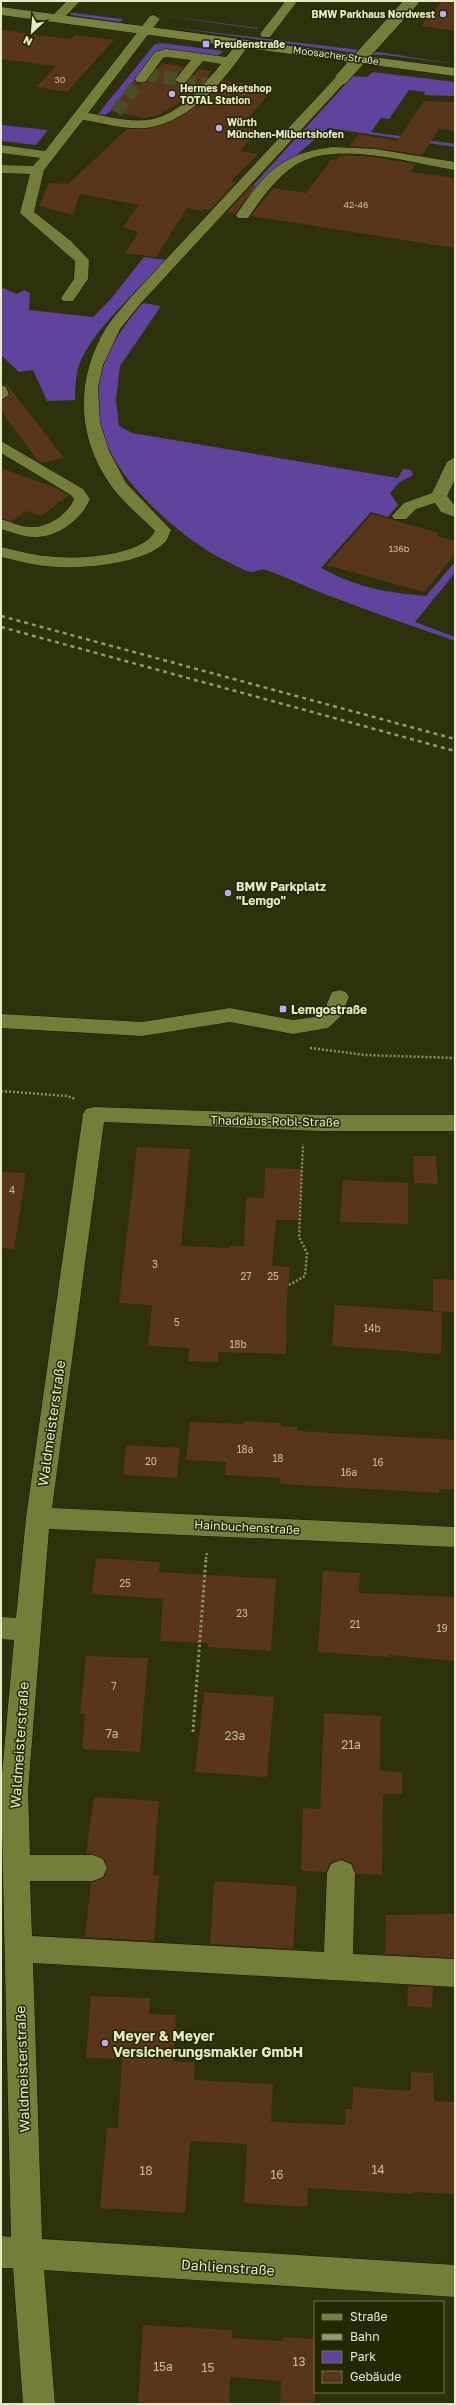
<svg xmlns="http://www.w3.org/2000/svg" width="456" height="2405" font-family="'Golos Text',sans-serif">
  <style>
    .green { fill: #60439c }
    .building { fill: #59351b }
    .lines { fill: none; stroke-linecap: round; stroke-linejoin: round }
    .minor-tunnel { stroke: #494d28; stroke-width: 13; stroke-dasharray: 13 6; stroke-linecap: butt }
    .minor-casing { stroke: #161804; stroke-width: 1 }
    .major-casing { stroke: #161804; stroke-width: 1 }
    .path-far1 { stroke: #8b906b; stroke-width: 2.5; stroke-dasharray: 2 2; stroke-linecap: butt }
    .path { stroke: #8b906b; stroke-width: 3; stroke-dasharray: 2.5 2.5; stroke-linecap: butt }
    .minor { fill: #757e38; fill-rule: evenodd }
    .major { fill: #7a833e; fill-rule: evenodd }
    .rail { stroke: #949a75; stroke-width: 2.5; stroke-dasharray: 4 4; stroke-linecap: butt }
    .minor-bridge-casing { stroke: #161804; stroke-width: 14; stroke-linecap: butt }
    .minor-bridge { stroke: #757e38; stroke-width: 13 }
    .poi-dot { fill: #bca9f5; stroke: #232702; stroke-width: 1.5 }
    .labels { text-anchor: middle; dominant-baseline: central; stroke-width: 3; stroke-linejoin: round; paint-order: stroke }
    .far-number-label { font-size: 9px; fill: #c2be9c }
    .far-poi-label { font-size: 10px; font-weight: bold; fill: #e5ebc7; stroke: #232702; text-anchor: start }
    .far-street-label { font-size: 10px; fill: #e5ebc7; stroke: #232702 }
    .number-label { font-size: 10px; fill: #c2be9c }
    .poi-label { font-size: 12px; font-weight: bold; fill: #e5ebc7; stroke: #232702; text-anchor: start }
    .street-label { font-size: 12px; fill: #e5ebc7; stroke: #232702 }
    .near-number-label { font-size: 12px; fill: #c2be9c }
    .near-street-label { font-size: 14px; fill: #e5ebc7; stroke: #232702 }
    .near-poi-label { font-size: 14px; font-weight: bold; fill: #e5ebc7; stroke: #232702; text-anchor: start }
  </style>
  <rect width="100%" height="100%" fill="#2d310c"/>
  <path class="green" d="M71 13H74L123 19 120 22 71 15H70Z
    M153 14 258 28 257 29Z
    M168 27 385 53 455 64 385 55H369Z
    M162 43 223 51 218 56 159 50 111 111 105 115 98 114 155 44Z
    M373 72 455 82V96L424 95 425 92 409 90 389 119 381 118 371 132 455 144V147L328 128 225 216 353 76 367 77Z
    M1 125 48 130 36 145 1 141Z
    M144 257 166 260C140 288 99 324 82 358 76 370 75 386 75 400L47 401 33 370 19 372 1 355V287L17 294 24 290 30 293 29 310 93 317 110 300Z
    M143 303 161 306 120 366 116 400 119 426 132 433 398 478 403 469 411 470 413 475 400 482 390 493 398 505 388 517 371 512 321 568C358 588 384 592 426 596L455 562V573L415 622 455 637V641C412 626 369 611 327 595 306 587 287 577 266 570 261 568 256 572 251 572 244 571 225 560 218 557 191 541 167 522 145 499 82 433 82 371 143 303Z"/>
  <path class="building" d="M442 1H455V31L421 26Z
    M1 30 70 39 75 35 114 40 67 92 36 87 56 66 1 59Z
    M162 63 184 67 174 80 181 85 186 84 199 69 211 71 205 81 187 98 157 116 139 119 141 117 110 111 134 80 137 84 146 83Z
    M223 80 274 88 241 127 258 130 240 151 258 154 231 181 236 182 210 210 204 209 202 211 187 208 156 257 125 253 138 232 123 227 139 205 80 194 73 215 39 206 49 183 68 184 127 129H146L179 118 207 98Z
    M424 101 455 102V131L439 129 422 155 375 148 349 146 359 134 397 141Z
    M341 155 373 157 416 164 411 172 455 178V248L251 216 273 188 306 193 331 160H336Z
    M252 185H256L235 214 227 212Z
    M6 383 64 458 41 463 38 461 1 411V401L10 395 7 386 4 385Z
    M1 468 56 488 69 495 41 516 26 511 12 521 1 518Z
    M372 514 439 533 436 536 455 541V554L424 592 327 565Z
    M137 1147 190 1149 181 1246 229 1248V1246H244L246 1197 264 1198 265 1168 302 1169 298 1220H276L272 1266 290 1267 287 1299 286 1354 218 1352V1362L188 1361 189 1348 148 1346 152 1305 119 1303Z
    M413 1156H436L438 1184 414 1183Z
    M1 1172 26 1173 14 1249 1 1248Z
    M343 1180 408 1183V1224L340 1222Z
    M433 1279 455 1280V1312L433 1311Z
    M335 1305 442 1312 441 1354 332 1346Z
    M244 1421 282 1423 281 1426 298 1427 297 1431 455 1440V1489H439V1493L280 1484 281 1478 225 1475 226 1462 186 1460 190 1422 244 1424Z
    M126 1445 180 1448 177 1478 123 1475Z
    M96 1558 160 1562 159 1572 276 1579 271 1651 208 1647V1643L160 1641 163 1599 92 1594Z
    M323 1571 360 1573 359 1593 455 1597V1661L389 1655V1657L318 1652Z
    M86 1656 148 1658 140 1752 82 1749 85 1714H80Z
    M204 1692 274 1697 267 1777 195 1772Z
    M324 1713 381 1716 380 1771 402 1772V1794H383L382 1875 356 1874 352 1863 342 1859 330 1863 326 1872 301 1871 303 1808 320 1809Z
    M94 1797 159 1801 153 1875 159 1876 154 1941 85 1937 91 1882 104 1878 108 1869 104 1858 86 1854Z
    M214 1881 297 1886 293 1949 210 1944Z
    M455 1914V1958L385 1954 386 1915Z
    M408 1986 433 1987 432 2008 407 2006Z
    M91 1996 150 1998 149 2014 176 2015 173 2062H195L194 2080 273 2084 271 2122 345 2125 346 2109H352L353 2087 411 2091V2072L433 2073 434 2101 455 2102V2194L413 2192V2194L308 2188 307 2207 244 2203 247 2144 190 2141 185 2213 100 2208 107 2128H118L122 2059 86 2058Z
    M143 2325 232 2330V2338L283 2341V2337L315 2339V2404H280L281 2381 230 2377 229 2404H138Z"/>
  <g class="lines">
    <path class="minor-tunnel" d="M145 74 208 84
      M116 112 141 79"/>
    <defs>
      <path id="minor" d="M67 1H80L61 21H53L51 18 53 15Z
        M283 1H295L296 3 270 37H262L260 34 284 3Z
        M154 15 160 19 88 113C106 116 127 122 146 120 178 117 202 87 221 64L203 61 185 83 181 84 175 80 191 60 166 57 163 58 145 82H137L135 79 155 52 166 49 226 57 240 40H248L250 43C226 78 192 122 146 128 126 130 103 123 83 120L44 170 34 212 71 241 89 260 88 279 73 301H63L61 298 74 279 75 261 20 213 30 174 1 173V165L33 166 40 158 1 153V145L45 151 150 16Z
        M342 74 348 78 346 81 141 303 120 329 103 365 98 388 100 423 109 451 126 483 171 530C169 534 168 540 164 543 142 565 75 570 46 566 31 565 16 560 1 557V547C16 550 31 555 46 556 72 560 143 557 155 531 141 517 124 503 112 487 76 437 75 380 106 328 113 317 123 307 131 297L338 75Z
        M333 147 375 149 455 162V170C411 163 334 139 294 166 275 179 261 199 248 218H238L236 215C264 174 281 153 333 147Z
        M1 385 6 387 9 395 1 400Z
        M1 441 83 489 90 499C81 521 55 539 31 537 21 536 11 532 1 529V519C11 522 21 527 31 527 48 528 68 514 74 499L71 495 1 453Z
        M455 457V479L447 496 455 506V517L441 512 435 503 416 509 406 519H394L392 516 404 503 432 493 447 462Z
        M339 990 346 992 349 997 341 1016 328 1028 293 1034 230 1022 142 1036 1 1028V1014L142 1022 230 1008 293 1020 315 1017 325 1008 332 992Z
        M94 1107 320 1115H455V1131H320L104 1122 52 1508 455 1527V1547L49 1529 28 1791 30 1855H93L103 1859 107 1868 103 1877 93 1881H30L32 1936 324 1952 327 1873 331 1864 341 1860 351 1864 355 1873 353 1954 455 1959V1987L33 1963 42 2239 455 2265V2297L44 2270 55 2404H23L13 2268H1V2236L11 2237 1 1785 14 1640 1 1639V1617L16 1618 26 1518 83 1114 86 1109Z"/>
      <path id="major" d="M1 7 455 68V76L1 15Z"/>
    </defs>
    <use href="#minor" class="minor-casing"/>
    <use href="#major" class="major-casing"/>
    <path class="path-far1" d="M310 1048 366 1055 455 1058
      M1 1091 67 1096 76 1099
      M289 1285 305 1276 307 1253 299 1237 303 1144
      M206 1559 207 1551"/>
    <path class="path" d="M193 1732 206 1558"/>
    <use href="#minor" class="minor"/>
    <use href="#major" class="major"/>
    <path class="rail" d="M1 616 455 739
      M1 627 455 751"/>
    <defs>
      <path id="minor-bridge" d="M342 78 412 1"/>
    </defs>
    <use href="#minor-bridge" class="minor-bridge-casing"/>
    <use href="#minor-bridge" class="minor-bridge"/>
  </g>
  <g class="poi-dot">
    <circle cx="443" cy="14" r="4"/>
    <rect x="202" y="40" width="8" height="8" rx="2"/>
    <circle cx="172" cy="94" r="4"/>
    <circle cx="219" cy="128" r="4"/>
    <circle cx="228" cy="893" r="4"/>
    <rect x="279" y="1005" width="8" height="8" rx="2"/>
    <circle cx="105" cy="2043" r="4"/>
  </g>
  <g class="labels">
    <g class="far-number-label">
      <text x="60" y="79">30</text>
      <text x="356" y="204">42-46</text>
      <text x="399" y="548">136b</text>
    </g>
    <g class="far-poi-label">
      <text x="435" y="14" text-anchor="end">BMW Parkhaus Nordwest</text>
      <text x="214" y="44">Preußenstraße</text>
      <text x="180" y="88">Hermes Paketshop<tspan x="180" dy="12">TOTAL Station</tspan></text>
      <text x="227" y="122">Würth<tspan x="227" dy="12">München-Milbertshofen</tspan></text>
    </g>
    <g class="far-street-label">
      <text transform="translate(336 55) rotate(8)">Moosacher Straße</text>
    </g>
    <g class="number-label">
      <text x="12" y="1190">4</text>
      <text x="155" y="1264">3</text>
      <text x="246" y="1276">27</text>
      <text x="273" y="1276">25</text>
      <text x="177" y="1322">5</text>
      <text x="372" y="1328">14b</text>
      <text x="238" y="1344">18b</text>
      <text x="245" y="1449">18a</text>
      <text x="278" y="1458">18</text>
      <text x="151" y="1461">20</text>
      <text x="378" y="1462">16</text>
      <text x="349" y="1472">16a</text>
      <text x="125" y="1583">25</text>
      <text x="242" y="1613">23</text>
      <text x="355" y="1624">21</text>
      <text x="442" y="1628">19</text>
      <text x="114" y="1686">7</text>
    </g>
    <g class="poi-label">
      <text x="236" y="886">BMW Parkplatz<tspan x="236" dy="14">"Lemgo"</tspan></text>
      <text x="291" y="1009">Lemgostraße</text>
    </g>
    <g class="street-label">
      <text transform="translate(275 1121) rotate(1)">Thaddäus-Robl-Straße</text>
      <text transform="translate(247 1527) rotate(3)">Hainbuchenstraße</text>
    </g>
    <g class="near-number-label">
      <text x="112" y="1733">7a</text>
      <text x="235" y="1735">23a</text>
      <text x="351" y="1744">21a</text>
      <text x="378" y="2169">14</text>
      <text x="146" y="2170">18</text>
      <text x="277" y="2174">16</text>
      <text x="299" y="2361">13</text>
      <text x="163" y="2366">15a</text>
      <text x="208" y="2367">15</text>
    </g>
    <g class="near-street-label">
      <text transform="translate(51 1423) rotate(-82)">Waldmeisterstraße</text>
      <text transform="translate(19 1745) rotate(-86)">Waldmeisterstraße</text>
      <text transform="translate(22 2069) rotate(-92)">Waldmeisterstraße</text>
      <text transform="translate(228 2267) rotate(4)">Dahlienstraße</text>
    </g>
    <g class="near-poi-label">
      <text x="113" y="2035">Meyer &amp; Meyer<tspan x="113" dy="16">Versicherungsmakler GmbH</tspan></text>
    </g>
  </g>
  <rect width="456" height="2405" fill="none" stroke="#e5ebc7" stroke-width="4"/>
  <rect x="314" y="2301" width="130" height="92" fill="#232702" stroke="#717551"/>
  <rect x="322" y="2314" width="20" height="6" fill="#7a833e" stroke="#717551"/>
  <text x="350" y="2321" font-size="12" fill="#e5ebc7">Straße</text>
  <rect x="322" y="2334" width="20" height="6" fill="#949a75" stroke="#717551"/>
  <text x="350" y="2341" font-size="12" fill="#e5ebc7">Bahn</text>
  <rect x="322" y="2351" width="20" height="12" fill="#60439c" stroke="#717551"/>
  <text x="350" y="2361" font-size="12" fill="#e5ebc7">Park</text>
  <rect x="322" y="2371" width="20" height="12" fill="#59351b" stroke="#717551"/>
  <text x="350" y="2381" font-size="12" fill="#e5ebc7">Gebäude</text>
  <g transform="translate(32 32) rotate(206)" stroke="#232702" stroke-width="3" paint-order="stroke">
  <path d="M0-3L7 15L0 10L-7 15Z" fill="#e5ebc7"/>
  <text y="-6" font-size="11" font-weight="bold" text-anchor="middle" fill="#e5ebc7">N</text>
  </g>
</svg>
